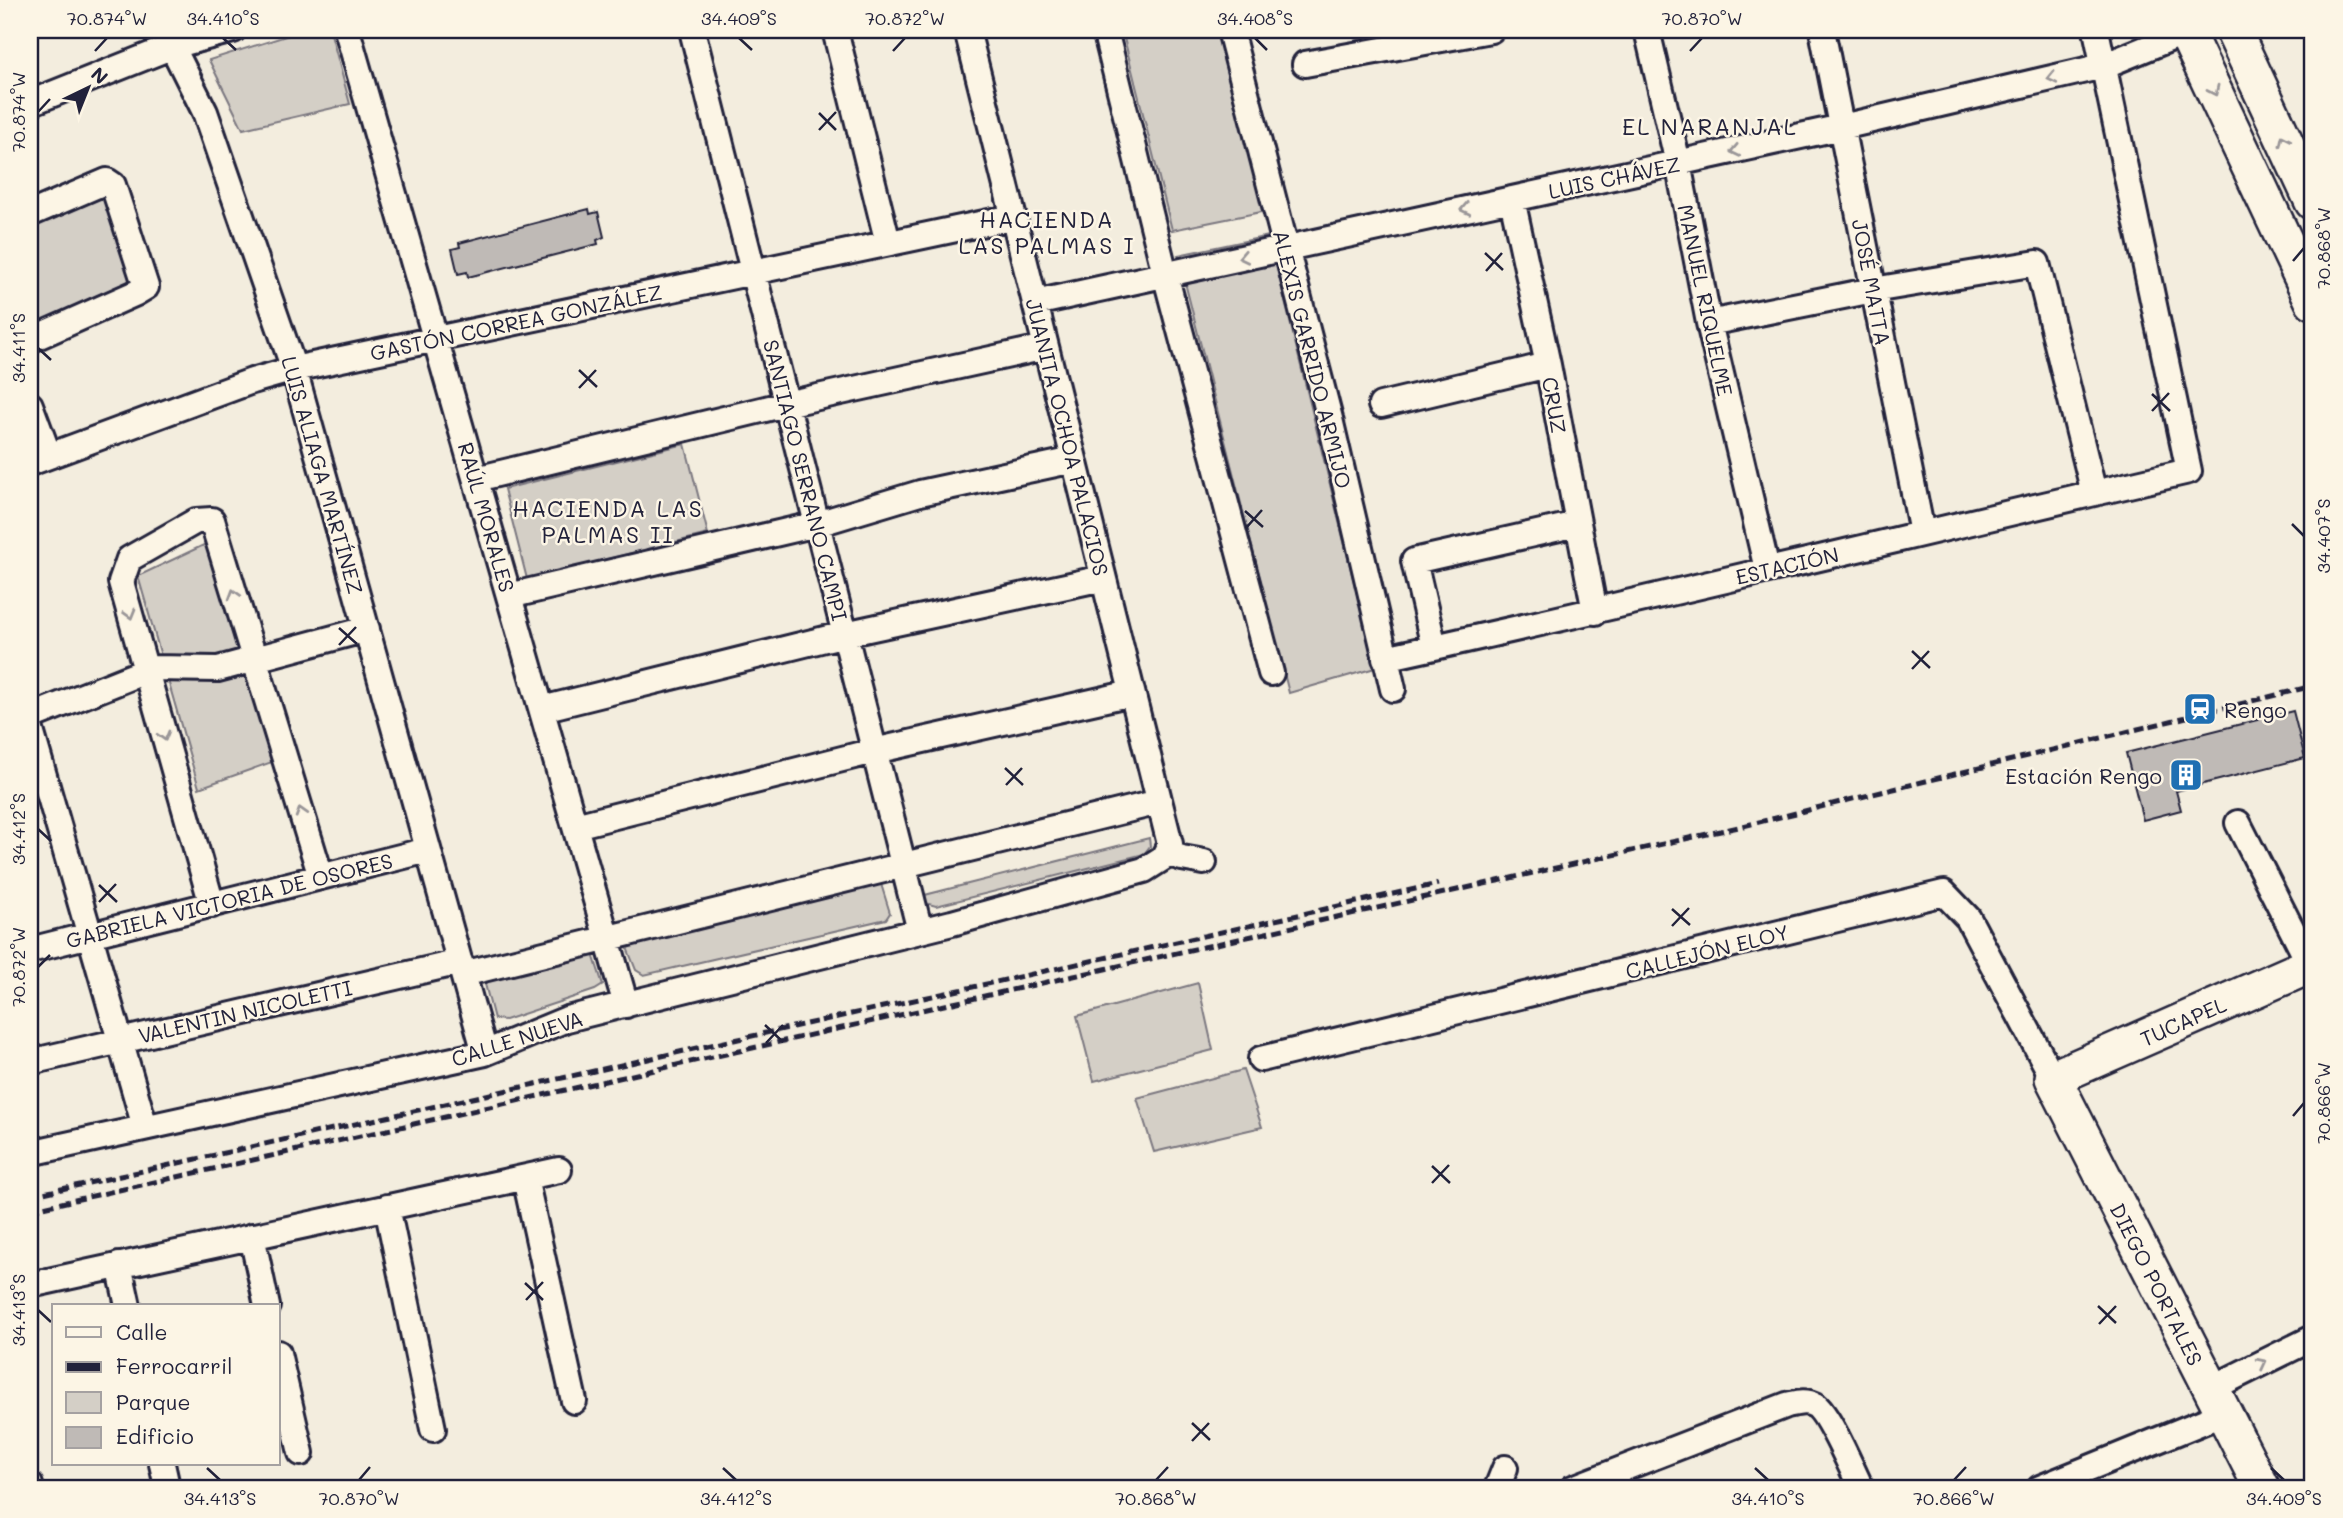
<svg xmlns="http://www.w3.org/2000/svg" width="2343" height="1518" font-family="Mali,sans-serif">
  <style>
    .green { fill: #d4cfc6; stroke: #7b7880; stroke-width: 2 }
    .building { fill: #bfbab6; stroke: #22223b; stroke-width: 2 }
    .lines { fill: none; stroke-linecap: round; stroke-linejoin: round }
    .street-casing { stroke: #22223b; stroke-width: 30 }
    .secondary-casing { stroke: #22223b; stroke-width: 40 }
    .street { stroke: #fcf5e5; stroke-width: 24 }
    .secondary { stroke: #fcf5e5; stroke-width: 35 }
    .rail { stroke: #22223b; stroke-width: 5; stroke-dasharray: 10 5; stroke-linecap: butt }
    .oneway { stroke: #9a9698 }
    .ticks { fill: none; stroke: #22223b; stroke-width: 2.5 }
    .labels { text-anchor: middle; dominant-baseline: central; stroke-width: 5; stroke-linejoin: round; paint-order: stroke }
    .street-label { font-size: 21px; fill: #22223b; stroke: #fcf5e5 }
    .poi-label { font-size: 21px; fill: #22223b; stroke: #fcf5e5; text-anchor: start }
    .neighbourhood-label { font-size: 23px; letter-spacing: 2px; fill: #22223b; stroke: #fcf5e5 }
    .neatline { fill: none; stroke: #22223b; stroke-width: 2.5 }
    .ticks-label { font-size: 18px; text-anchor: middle; fill: #22223b }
  </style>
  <rect width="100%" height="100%" fill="#f3edde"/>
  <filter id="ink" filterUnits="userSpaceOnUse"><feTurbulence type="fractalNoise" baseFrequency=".0143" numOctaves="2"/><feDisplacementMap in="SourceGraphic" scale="14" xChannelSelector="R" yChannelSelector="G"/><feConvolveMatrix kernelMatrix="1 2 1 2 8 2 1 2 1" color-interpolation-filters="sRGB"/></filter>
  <g filter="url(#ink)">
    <path class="green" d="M305 30H330L350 104 243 129 209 60Z
      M1122 30H1223L1271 210 1172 230Z
      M99 191 114 196 136 273 127 282 30 326V222Z
      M1269 236 1375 668 1289 693 1178 255Z
      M685 444 708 534 527 579 504 489Z
      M206 544 272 762 199 788 138 576Z
      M1149 838 1150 846 1144 854 936 906 925 903 921 896Z
      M881 884 890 913 886 919 644 975 636 970 626 945Z
      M592 951 603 985 595 990 505 1020 494 1019 485 984 488 976Z
      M1198 983 1213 1050 1094 1081 1077 1016Z
      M1243 1070 1262 1127 1154 1152 1137 1098Z"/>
    <path class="building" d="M589 209 590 214 598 212 604 237 597 240 598 244 468 277 467 272 458 274 452 249 460 247 459 243Z
      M2293 711 2305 758 2176 791 2181 810 2143 820 2126 753Z"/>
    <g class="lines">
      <defs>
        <path id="street" d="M164 30 205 112 294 369 485 1053
          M347 30 626 1005
          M692 30 920 931
          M835 30 888 243
          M1105 30 1165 274 1271 673
          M1230 30 1330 419 1393 689
          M1647 30 1678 163 1709 323 1767 569
          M1822 30 1922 533
          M1305 64 1491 30
          M30 103 173 46 233 30
          M1512 199 1548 365 1595 612
          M30 214 107 181 113 185 146 287 136 293 30 340
          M1035 303 1842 127 2103 66 2191 30
          M1709 323 1873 290 2037 263 2094 493
          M30 405 49 456
          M1381 405 1548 365
          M30 463 252 381 294 369 1013 217
          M476 479 786 404 1046 347
          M509 596 817 524 920 493 1074 460
          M1434 647 1414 561 1577 524
          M1385 658C1654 599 1921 533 2189 471L2096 30
          M542 709 845 634 1103 578
          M30 717 153 668 218 669 367 629
          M30 727 145 1127
          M2238 823 2313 971
          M575 826 874 751 1132 693
          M1166 853 1182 858 1204 862
          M212 905 121 582 129 559 196 521 212 520 321 877
          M30 950 428 850
          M463 974 1159 802
          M1261 1059 1944 893 1968 918 2053 1078
          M30 1062 460 962
          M30 1153 485 1053 567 1019 952 923 1144 870 1163 858 1170 844 967 30
          M525 1178 574 1401
          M387 1207 433 1429
          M252 1236 267 1306
          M119 1265 128 1306
          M30 1285 559 1170
          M278 1353 301 1453
          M2210 1389 2313 1338
          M162 1464 166 1482
          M30 1485V1488
          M1497 1488 1505 1468
          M1573 1488 1787 1405C1797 1403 1805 1400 1815 1405 1828 1413 1853 1471 1861 1488
          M2040 1488 2222 1414"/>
        <path id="secondary" d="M2185 30 2313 301
          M2233 30 2313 202
          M2262 1488 2053 1078 2313 964"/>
      </defs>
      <use href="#street" class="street-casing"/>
      <use href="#secondary" class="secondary-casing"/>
      <use href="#street" class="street"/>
      <use href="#secondary" class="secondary"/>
      <path class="rail" d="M30 1196 1438 884
        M30 1210 1743 826 2313 686"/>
    </g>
    <defs><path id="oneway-chevron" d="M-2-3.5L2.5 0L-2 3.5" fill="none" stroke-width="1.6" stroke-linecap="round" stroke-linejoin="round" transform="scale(1.75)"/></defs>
    <g class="oneway">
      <use href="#oneway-chevron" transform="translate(2052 78) rotate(167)"/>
      <use href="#oneway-chevron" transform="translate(2214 91) rotate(65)"/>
      <use href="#oneway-chevron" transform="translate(2284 140) rotate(-115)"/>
      <use href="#oneway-chevron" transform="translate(1735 151) rotate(168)"/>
      <use href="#oneway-chevron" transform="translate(1465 209) rotate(168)"/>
      <use href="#oneway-chevron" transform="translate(1243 257) rotate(168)"/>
      <use href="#oneway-chevron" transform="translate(234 594) rotate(-107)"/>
      <use href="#oneway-chevron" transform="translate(130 614) rotate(74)"/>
      <use href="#oneway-chevron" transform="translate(164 736) rotate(74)"/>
      <use href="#oneway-chevron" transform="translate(301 812) rotate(-107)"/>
      <use href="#oneway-chevron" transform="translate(2262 1363) rotate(-27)"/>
    </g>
  </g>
  <path class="ticks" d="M223 38 236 50M739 38 752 50M1255 38 1267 50M95 51 107 38M893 51 905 38M1690 51 1702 38M38 112 50 99M819 113 836 130M819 130 836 112M1485 253 1503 270M2293 261 2304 248M1486 271 1502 253M38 348 51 360M579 370 597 387M579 388 596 370M2152 394 2170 411M2152 411 2169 393M1245 511 1263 527M2292 524 2304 536M1246 528 1262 510M339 628 357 644M339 645 356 627M1912 651 1930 668M1912 669 1929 651M1005 768 1023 785M1006 785 1022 768M38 829 51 841M99 885 117 902M99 902 116 884M1672 909 1690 925M1672 926 1689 908M38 967 50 955M765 1025 783 1042M766 1043 783 1025M2293 1116 2304 1103M1432 1166 1450 1183M1432 1183 1449 1165M525 1283 543 1300M526 1300 543 1282M2098 1306 2116 1323M38 1310 51 1322M2099 1324 2116 1306M1192 1423 1210 1440M1192 1441 1209 1423M207 1468 220 1480M723 1468 736 1480M1755 1468 1768 1480M2271 1468 2284 1480M359 1480 370 1467M1156 1480 1168 1467M1954 1480 1966 1467"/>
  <defs>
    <symbol id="station-square" viewBox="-11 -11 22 22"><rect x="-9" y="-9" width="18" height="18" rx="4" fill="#1f6fb2" stroke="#fcf5e5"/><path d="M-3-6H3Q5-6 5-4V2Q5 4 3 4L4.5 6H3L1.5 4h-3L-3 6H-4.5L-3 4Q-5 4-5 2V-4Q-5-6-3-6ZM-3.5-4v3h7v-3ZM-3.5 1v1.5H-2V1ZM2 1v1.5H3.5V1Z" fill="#fff"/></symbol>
    <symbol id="building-square" viewBox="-11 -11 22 22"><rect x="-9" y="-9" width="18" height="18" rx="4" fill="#1f6fb2" stroke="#fcf5e5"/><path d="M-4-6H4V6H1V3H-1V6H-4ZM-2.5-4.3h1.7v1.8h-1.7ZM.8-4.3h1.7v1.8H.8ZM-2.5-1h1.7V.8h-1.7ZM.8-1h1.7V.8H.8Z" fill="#fff"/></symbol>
  </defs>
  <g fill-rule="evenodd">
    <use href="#station-square" x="2181" y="690" width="38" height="38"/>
    <use href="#building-square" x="2167" y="756" width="38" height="38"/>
  </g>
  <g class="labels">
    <g class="street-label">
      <text transform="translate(1614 177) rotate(-12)">LUIS CHÁVEZ</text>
      <text transform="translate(1872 282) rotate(79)">JOSÉ MATTA</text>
      <text transform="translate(1706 300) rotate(78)">MANUEL RIQUELME</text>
      <text transform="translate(516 322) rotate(-12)">GASTÓN CORREA GONZÁLEZ</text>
      <text transform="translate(1313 359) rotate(76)">ALEXIS GARRIDO ARMIJO</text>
      <text transform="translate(1555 405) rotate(80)">CRUZ</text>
      <text transform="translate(1068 437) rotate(76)">JUANITA OCHOA PALACIOS</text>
      <text transform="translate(323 475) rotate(74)">LUIS ALIAGA MARTÍNEZ</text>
      <text transform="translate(806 480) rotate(76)">SANTIAGO SERRANO CAMPI</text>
      <text transform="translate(487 517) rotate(74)">RAÚL MORALES</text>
      <text transform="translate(1787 565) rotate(-13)">ESTACIÓN</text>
      <text transform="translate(229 900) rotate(-14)">GABRIELA VICTORIA DE OSORES</text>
      <text transform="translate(1707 951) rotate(-14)">CALLEJÓN ELOY</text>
      <text transform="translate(245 1011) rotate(-13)">VALENTIN NICOLETTI</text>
      <text transform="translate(2183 1021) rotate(-24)">TUCAPEL</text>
      <text transform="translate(517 1038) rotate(-18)">CALLE NUEVA</text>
      <text transform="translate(2157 1284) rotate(63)">DIEGO PORTALES</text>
    </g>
    <g class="poi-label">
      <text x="2224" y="709">Rengo</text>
      <text x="2162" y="775" text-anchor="end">Estación Rengo</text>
    </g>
    <g class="neighbourhood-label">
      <text x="1710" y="126">EL NARANJAL</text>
      <text x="1047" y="219">HACIENDA<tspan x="1047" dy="26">LAS PALMAS I</tspan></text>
      <text x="608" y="508">HACIENDA LAS<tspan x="608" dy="26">PALMAS II</tspan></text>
    </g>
  </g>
  <rect width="2343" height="1518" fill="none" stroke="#fcf5e5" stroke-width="77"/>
  <rect x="52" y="1304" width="228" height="161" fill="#fcf5e5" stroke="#a5a1a1" stroke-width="2"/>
  <rect x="66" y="1327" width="35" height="10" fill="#fcf5e5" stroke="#a5a1a1" stroke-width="2"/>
  <text x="116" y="1340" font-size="21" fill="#22223b">Calle</text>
  <rect x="66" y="1362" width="35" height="10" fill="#22223b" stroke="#a5a1a1" stroke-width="2"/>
  <text x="116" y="1374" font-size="21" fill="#22223b">Ferrocarril</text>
  <rect x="66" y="1392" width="35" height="21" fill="#d4cfc6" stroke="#a5a1a1" stroke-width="2"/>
  <text x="116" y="1410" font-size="21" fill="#22223b">Parque</text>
  <rect x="66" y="1427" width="35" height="21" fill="#bfbab6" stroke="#a5a1a1" stroke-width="2"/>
  <text x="116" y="1444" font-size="21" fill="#22223b">Edificio</text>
  <g transform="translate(88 88) rotate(43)" stroke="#fcf5e5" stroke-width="5" paint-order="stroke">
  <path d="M0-5L12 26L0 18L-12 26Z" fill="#22223b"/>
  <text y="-10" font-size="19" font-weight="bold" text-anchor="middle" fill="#22223b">N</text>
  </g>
  <rect x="38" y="38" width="2266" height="1442" class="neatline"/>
  <g class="ticks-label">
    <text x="107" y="25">70.874°W</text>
    <text x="223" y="25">34.410°S</text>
    <text x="739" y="25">34.409°S</text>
    <text x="905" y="25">70.872°W</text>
    <text x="1255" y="25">34.408°S</text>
    <text x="1702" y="25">70.870°W</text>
    <text transform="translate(19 112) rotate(-90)" y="6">70.874°W</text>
    <text transform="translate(2324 248) rotate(-90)" y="6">70.868°W</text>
    <text transform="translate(19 348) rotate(-90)" y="6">34.411°S</text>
    <text transform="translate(2324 536) rotate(-90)" y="6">34.407°S</text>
    <text transform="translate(19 829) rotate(-90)" y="6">34.412°S</text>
    <text transform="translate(19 967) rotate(-90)" y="6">70.872°W</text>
    <text transform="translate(2324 1103) rotate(-90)" y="6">70.866°W</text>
    <text transform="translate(19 1310) rotate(-90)" y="6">34.413°S</text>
    <text x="220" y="1505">34.413°S</text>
    <text x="359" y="1505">70.870°W</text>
    <text x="736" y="1505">34.412°S</text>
    <text x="1156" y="1505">70.868°W</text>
    <text x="1768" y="1505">34.410°S</text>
    <text x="1954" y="1505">70.866°W</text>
    <text x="2284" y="1505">34.409°S</text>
  </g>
</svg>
